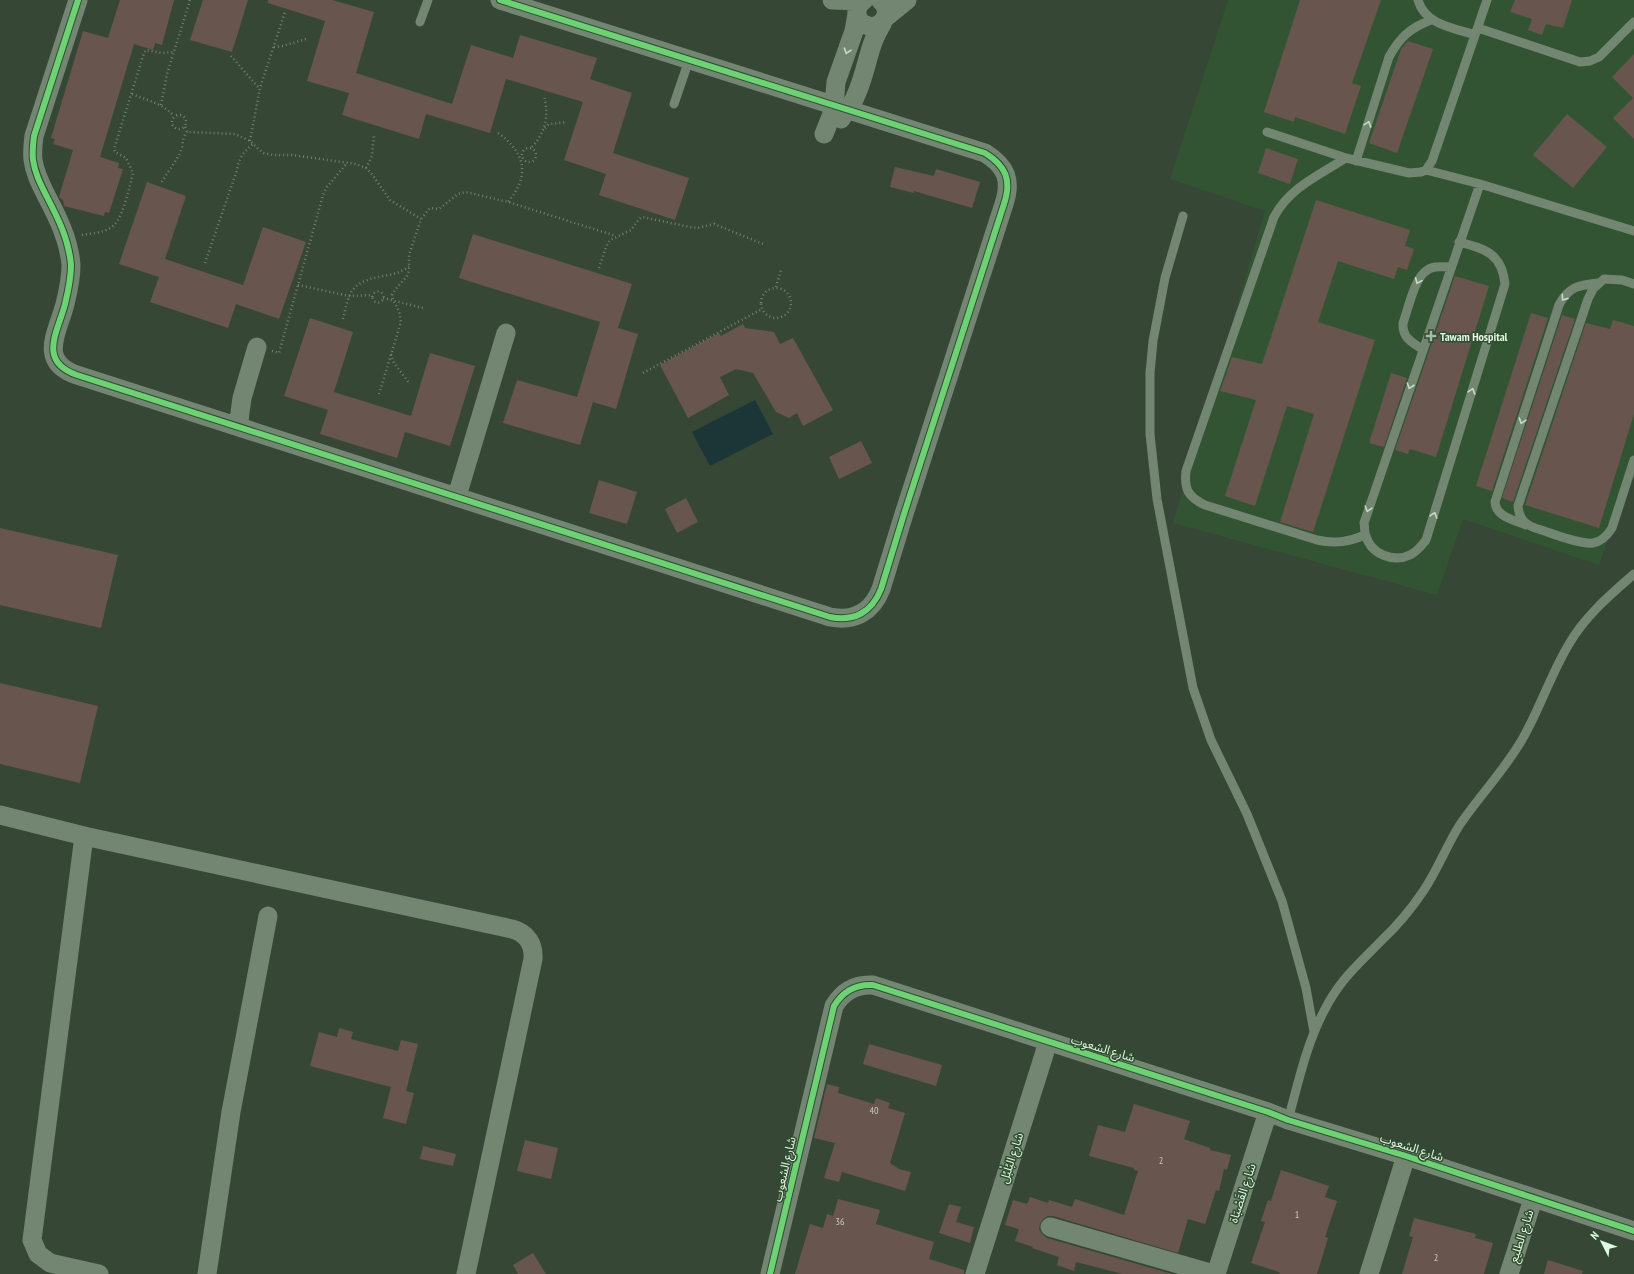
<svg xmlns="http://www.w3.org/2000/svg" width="1634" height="1274" font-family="'PT Sans Narrow','Noto Sans Arabic',sans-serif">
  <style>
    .built { fill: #325433 }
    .water { fill: #1c3637 }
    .building { fill: #68564e }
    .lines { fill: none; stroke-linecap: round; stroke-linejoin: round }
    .path { stroke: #718172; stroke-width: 2.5; stroke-dasharray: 1 3; stroke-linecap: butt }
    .service { stroke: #728672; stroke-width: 9 }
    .minor { stroke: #728672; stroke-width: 19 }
    .cycleway-casing { stroke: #2f4e30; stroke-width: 8 }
    .cycleway { stroke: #6cd273; stroke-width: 6 }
    .oneway { stroke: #c8dac8 }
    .poi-dot { fill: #a7b9a7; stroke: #2f4e30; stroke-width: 1.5 }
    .labels { text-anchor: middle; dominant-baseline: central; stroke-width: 3; stroke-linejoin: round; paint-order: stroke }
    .number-label { font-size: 10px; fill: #c5cebe }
    .poi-label { font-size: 12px; font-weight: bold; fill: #e4f6e4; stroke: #2f4e30; text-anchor: start }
    .street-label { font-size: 12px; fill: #e4f6e4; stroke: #2f4e30 }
  </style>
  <rect width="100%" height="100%" fill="#364736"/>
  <path class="built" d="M1228 0H1634V462L1599 565 1463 519 1437 595 1173 523 1265 211 1170 179Z"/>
  <path class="water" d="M755 400 773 434 710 466 692 432Z"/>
  <path class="building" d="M120 0H174L162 45 155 43 153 50 134 44 100 157 119 163 118 168 123 169 109 213 105 212 104 216 64 206 63 200 59 197 73 150 53 144 55 139 51 138 83 31 108 38Z
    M203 0H248L232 52 190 40Z
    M268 0H332L374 12 356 73 452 104 471 45 513 58 520 35 597 58 590 79 632 93 613 153 689 178 675 220 599 195 606 174 564 160 583 102 506 79 490 133 426 114 419 139 342 115 349 93 307 81 325 21 268 3Z
    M1300 0H1381L1352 83 1361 86 1345 134 1295 117 1294 122 1264 112Z
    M1515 0H1572L1563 28 1546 24 1542 35 1528 30 1532 19 1510 12Z
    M1408 41 1433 49 1397 153 1369 143 1401 49Z
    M1634 54V139L1613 118 1633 98 1612 77Z
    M1567 114 1607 147 1573 188 1533 155Z
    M1266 148 1298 159 1290 184 1258 173Z
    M895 167 934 176 936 169 980 182 972 208 914 191V193L890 187Z
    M147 182 186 196 165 259 243 285 263 227 306 242 279 319 236 304 228 328 150 302 159 277 119 264Z
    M1316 200 1410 230 1405 246 1414 249 1407 270 1398 267 1394 279 1338 261 1318 322 1375 340 1313 532 1280 522 1314 414 1287 406 1255 506 1225 496 1256 400 1220 391 1232 357 1262 364Z
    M473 234 632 284 618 328 638 334 616 409 593 402 580 445 503 423 517 380 577 397 600 322 459 278Z
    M1455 276 1489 286 1436 457 1410 449 1408 454 1395 450Z
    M1531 313 1548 318 1492 491 1476 486Z
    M1562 315 1575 319 1513 502 1502 498Z
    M310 318 353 332 334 392 411 416 430 353 475 366 450 446 405 432 397 458 320 434 328 410 284 396Z
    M1613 320 1634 326V414L1599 528 1525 505 1586 323 1610 329Z
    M743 324 745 328 774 332 780 344 793 338 833 410 803 426 797 413 789 418 776 412 753 373 736 369 720 377 729 395 688 418 660 365 719 333 721 336Z
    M1391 373 1407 378 1384 447 1369 443Z
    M861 441 872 463 839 479 829 457Z
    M599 480 637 492 627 524 589 513Z
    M686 498 698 522 677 533 665 509Z
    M0 528 118 555 101 628 0 605Z
    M0 683 98 706 80 783 0 764Z
    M339 1028 353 1032 351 1039 398 1051 401 1040 418 1044 406 1091 414 1093 406 1124 383 1118 391 1087 310 1066 319 1032 337 1037Z
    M869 1044 942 1065 936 1086 863 1064Z
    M827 1084 839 1087 838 1093 874 1104 876 1098 890 1103 888 1108 905 1113 890 1163 899 1169 911 1172 905 1191 842 1172 839 1182 824 1178 835 1143 814 1138Z
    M1134 1104 1190 1121 1184 1139 1210 1148V1150L1231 1155 1227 1170 1224 1169 1219 1191 1216 1190 1205 1224 1188 1219 1178 1253 1053 1216H1048L1043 1219 1040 1224 1039 1229 1042 1234 1047 1238 1172 1274H1123L1076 1262 1074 1271 1057 1265 1059 1257 1032 1248 1033 1247 1015 1241 1019 1229 1005 1225 1013 1200 1027 1204 1030 1197 1048 1203 1049 1200 1072 1207 1075 1199 1124 1215 1138 1171 1134 1170V1168L1089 1156 1098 1125 1125 1132Z
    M525 1140 558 1148 551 1179 517 1171Z
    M423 1146 456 1154 453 1166 420 1159Z
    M1281 1170 1329 1186 1325 1197 1337 1201 1325 1237 1328 1238 1317 1274H1280L1279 1272 1251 1263 1265 1222 1261 1221 1268 1200 1271 1201Z
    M838 1199 880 1210 876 1224 934 1242 929 1259 964 1270V1274H795L810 1224 823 1228 827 1214 833 1216Z
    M949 1204 961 1207 956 1222 974 1227 970 1243 939 1233Z
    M1414 1218 1476 1234 1475 1238 1493 1243 1484 1274H1402L1413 1237 1409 1236Z
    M533 1253 546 1274H518L513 1265Z
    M1548 1260 1583 1271 1582 1274H1544Z"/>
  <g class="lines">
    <path class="path" d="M274 47 283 46 306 39
      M231 56 259 88
      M132 94C147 100 163 104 174 116
      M161 105 167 74 190 0
      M172 122a7 7 0 1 1 14 0a7 7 0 1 1-14 0Z
      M185 127 187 132 235 134 250 141 263 153 273 155H292L356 164 366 168 371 173 390 200 421 219
      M545 128 549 124 567 122
      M498 133C526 153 530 176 508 202
      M250 141 260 88 285 12
      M532 147C546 131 549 116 544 95
      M522 155a7 7 0 1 1 14 0a7 7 0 1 1-14 0Z
      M366 168 372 156 374 135
      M162 182C168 170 179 159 182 147 183 141 183 137 187 132
      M82 235C93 233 104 233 113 226 123 218 130 185 133 173L126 158 115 152 114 149 144 53 146 50 162 53 174 52
      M205 263 237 170C239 158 243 152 253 144
      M599 268 606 247 610 240 631 230 639 219 642 217 690 227 697 228 714 224 763 244
      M298 285 349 296 373 295
      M776 287 781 270
      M761 303a15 15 0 1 1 30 0a15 15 0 1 1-30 0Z
      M372.5 297a5.5 5.5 0 1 1 11 0a5.5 5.5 0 1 1-11 0Z
      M383 298 423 308
      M343 319C345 312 346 304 349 297 356 277 380 278 397 273 401 271 405 269 409 267
      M272 351 279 353 323 195 327 187 347 163
      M391 354 394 363 410 384
      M643 373 762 309
      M379 394 401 322 399 311 393 300 392 295 395 290 407 276 409 271V255L421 219 430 208 439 209 458 194 466 192 508 202 616 236"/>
    <path class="service" d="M1418 0C1425 25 1454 28 1475 35
      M420 22 428 0
      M1478 28 1580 62 1590 61 1599 57 1634 22
      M674 104 689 60
      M1267 132 1346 158 1409 173 1421 172 1426 170 1432 161 1487 0
      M1346 158C1319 175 1289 188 1274 217L1186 471C1184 489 1188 497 1205 505L1317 540C1335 544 1348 542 1365 535
      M1356 161 1389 57C1400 37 1410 28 1431 20
      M1426 170 1480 184 1634 231
      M1183 216 1165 278 1153 341 1150 373V434L1157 499 1193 688 1211 740 1247 814 1282 901 1306 988 1314 1032
      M1459 242C1486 249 1502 254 1505 284L1426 540C1421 546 1417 552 1410 555 1393 563 1371 554 1366 536 1364 532 1365 527 1364 523L1480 184
      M1634 284 1622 280 1604 279 1593 289 1588 299 1518 506C1519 518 1524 524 1535 528 1545 531 1555 535 1565 538 1586 544 1599 549 1612 528L1634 460
      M1422 349C1412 342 1402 338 1403 323 1408 310 1414 279 1426 271 1433 265 1442 267 1451 267
      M1526 525C1514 520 1496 517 1495 502L1559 305C1568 287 1579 285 1598 283
      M1288 1120C1298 1084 1306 1045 1324 1011 1340 979 1358 965 1382 940 1398 925 1412 908 1424 890 1438 869 1446 847 1459 826 1479 796 1505 770 1523 738 1540 708 1551 674 1569 644 1585 616 1610 595 1634 574"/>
    <path class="minor" d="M78 0 34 136C33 144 32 152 33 160 35 174 41 185 47 197 58 218 69 240 71 265 71 278 68 292 65 304 58 332 37 361 77 375L830 617C854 622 872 612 881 589L904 514 1004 204C1012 180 1006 166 985 153L500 0
      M832 0 862 1
      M864 0C855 7 855 15 861 23L871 27C886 25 892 10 880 0
      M886 17 907 0
      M841 119C846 111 853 104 856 95 867 72 868 45 882 24
      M824 134 832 114 834 105 836 82 854 31 857 14
      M242 428 239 420 242 398 257 347
      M457 496 506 333
      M0 815 84 836 512 929C527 933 534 944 533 959L466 1274
      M84 836 32 1240 38 1254 50 1263 99 1274
      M1050 1227 1213 1274
      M207 1274 231 1112 268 916
      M770 1274 834 1006C843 991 856 984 873 985L1268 1112 1288 1120 1406 1156 1634 1231
      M975 1274 1048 1042
      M1216 1274 1268 1112
      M1369 1274 1406 1156
      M1509 1274 1533 1199"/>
    <defs>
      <path id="cycleway" d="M78 0 34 136C33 144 32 152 33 160 35 174 41 185 47 197 58 218 69 240 71 265 71 278 68 292 65 304 58 332 37 361 77 375L830 617C854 622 872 612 881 589L904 514 1004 204C1012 180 1006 166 985 153L500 0
        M770 1274 834 1006C843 991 856 984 873 985L1268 1112 1288 1120 1406 1156 1634 1231"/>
    </defs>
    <use href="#cycleway" class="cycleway-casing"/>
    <use href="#cycleway" class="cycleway"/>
  </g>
  <defs><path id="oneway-chevron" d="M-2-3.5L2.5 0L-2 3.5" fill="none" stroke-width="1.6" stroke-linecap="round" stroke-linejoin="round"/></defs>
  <g class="oneway">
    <use href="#oneway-chevron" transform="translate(847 51) rotate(109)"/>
    <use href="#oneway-chevron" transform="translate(1368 124) rotate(-72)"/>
    <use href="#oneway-chevron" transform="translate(1418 281) rotate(114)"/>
    <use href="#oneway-chevron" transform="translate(1564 298) rotate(125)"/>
    <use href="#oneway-chevron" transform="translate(1410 386) rotate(109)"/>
    <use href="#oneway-chevron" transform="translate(1472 391) rotate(-73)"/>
    <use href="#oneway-chevron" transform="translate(1522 421) rotate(108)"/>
    <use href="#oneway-chevron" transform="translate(1368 509) rotate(108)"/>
    <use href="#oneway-chevron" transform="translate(1434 515) rotate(-73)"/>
  </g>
  <path class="poi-dot" d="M1429 330h4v4h4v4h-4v4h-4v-4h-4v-4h4z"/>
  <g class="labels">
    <g class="number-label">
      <text x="874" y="1110">40</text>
      <text x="1161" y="1160">2</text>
      <text x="1297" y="1214">1</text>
      <text x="840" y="1221">36</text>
      <text x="1436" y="1257">2</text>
    </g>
    <g class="poi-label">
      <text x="1440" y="336">Tawam Hospital</text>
    </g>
    <g class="street-label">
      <text transform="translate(1103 1048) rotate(17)">شارع الشعوب</text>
      <text transform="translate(1412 1147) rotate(18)">شارع الشعوب</text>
      <text transform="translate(1011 1158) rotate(-72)">شارع البُلْبُل</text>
      <text transform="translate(784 1169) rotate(-77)">شارع الشعوب</text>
      <text transform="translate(1242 1193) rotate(-72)">شارع القَصْبَاة</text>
      <text transform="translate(1521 1236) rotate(-72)">شارع الطليع</text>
    </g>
  </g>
  <g transform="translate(1602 1242) rotate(312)" stroke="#2f4e30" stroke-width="3" paint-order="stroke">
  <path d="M0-3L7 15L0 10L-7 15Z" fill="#e4f6e4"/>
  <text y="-6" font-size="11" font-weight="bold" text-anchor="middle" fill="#e4f6e4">N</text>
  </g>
</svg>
